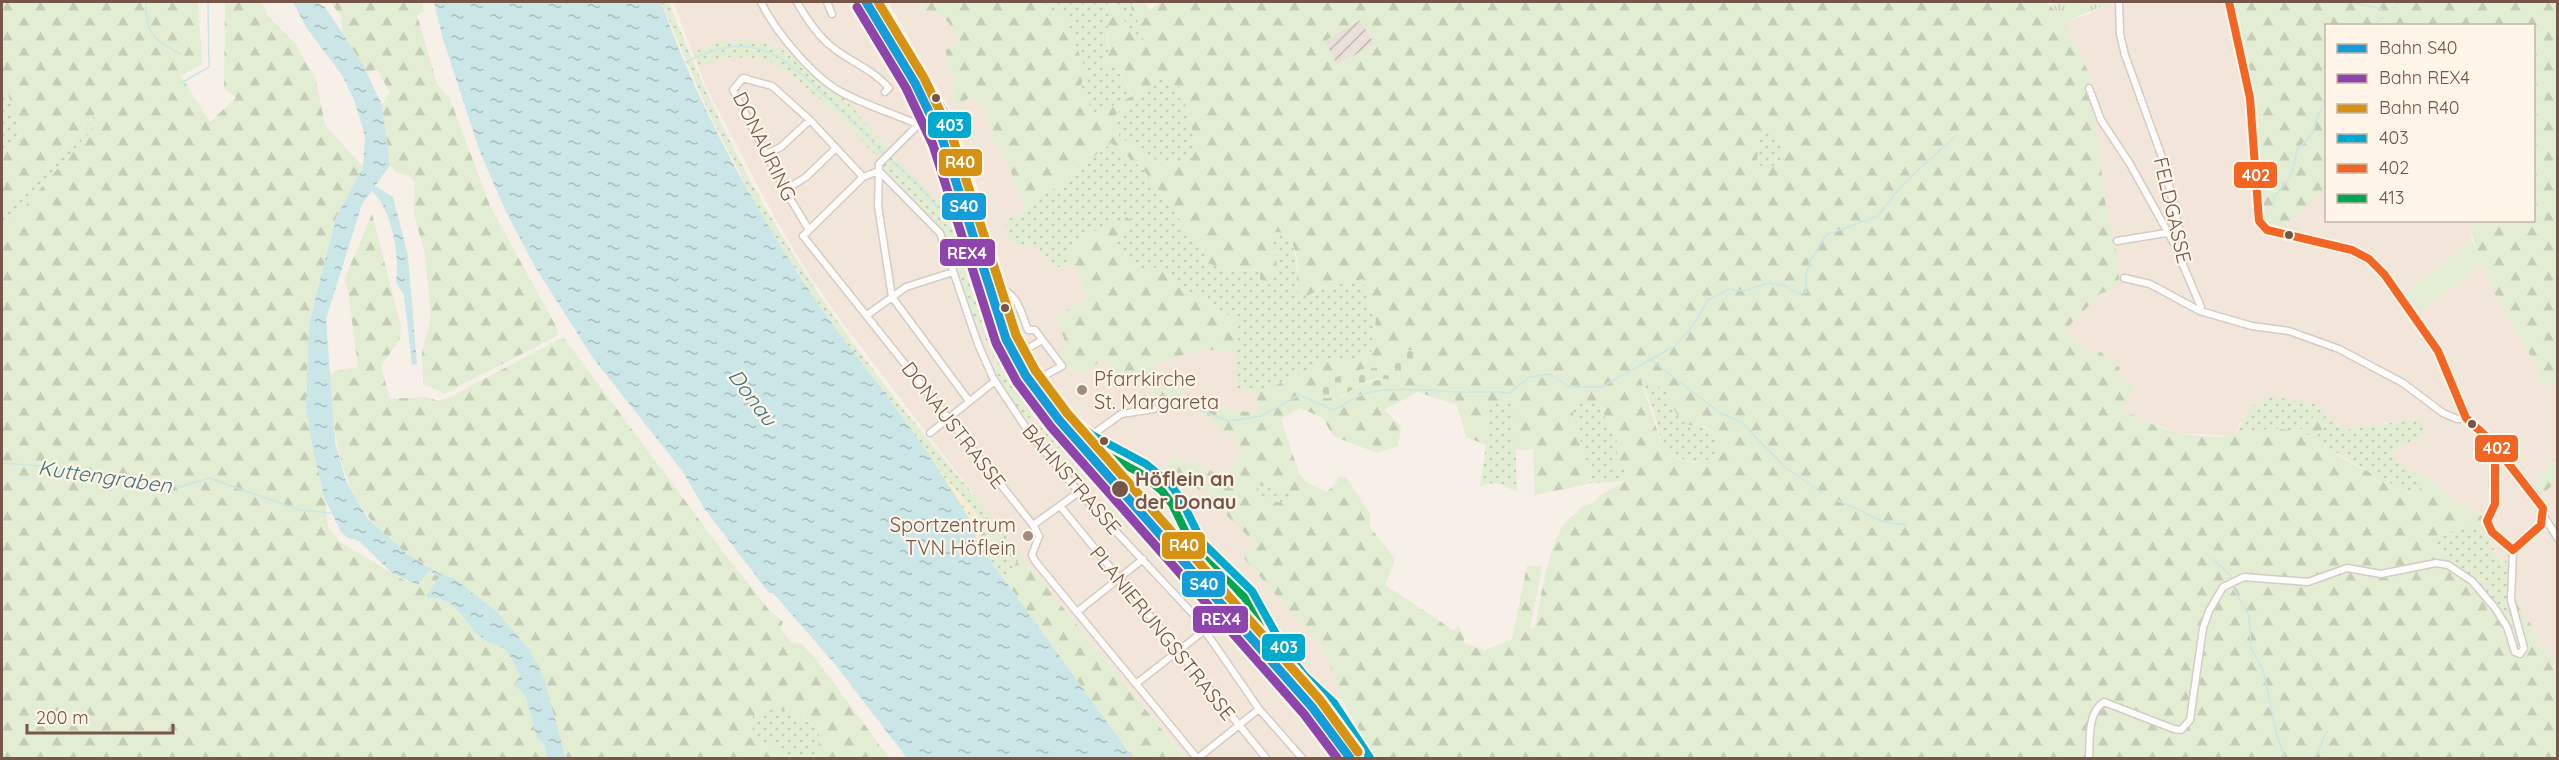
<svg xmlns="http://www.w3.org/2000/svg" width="2559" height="760" font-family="Quicksand,sans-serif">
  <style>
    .residential { fill: #f2e5d9 }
    .industrial { fill: url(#industrial-furrows) }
    .grass { fill: url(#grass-dots) }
    .forest { fill: url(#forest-firs); fill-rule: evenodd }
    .sand { fill: url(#sand-dots) }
    .cemetery { fill: url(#cemetery-stones) }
    .park { fill: url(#park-tufts) }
    .garden { fill: #e3edd3 }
    .water { fill: url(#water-ripples) }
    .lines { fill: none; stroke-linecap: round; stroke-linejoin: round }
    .stream { stroke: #cae6e7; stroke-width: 1.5 }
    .minor-casing { stroke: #d4ccc6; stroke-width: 9 }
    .major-casing { stroke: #d5cbc5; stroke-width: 10 }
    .minor { stroke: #fefdfc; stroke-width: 6 }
    .major { stroke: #f2ece5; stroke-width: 8 }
    .bus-1-casing { stroke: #fff5e9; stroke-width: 12 }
    .bus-2-casing { stroke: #fff5e9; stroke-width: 12 }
    .bus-3-casing { stroke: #fff5e9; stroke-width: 12 }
    .bus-1 { stroke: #00a9ce; stroke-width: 8 }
    .bus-2 { stroke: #f26522; stroke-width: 8 }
    .bus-3 { stroke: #00a651; stroke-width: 8 }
    .rail-1-casing { stroke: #fff5e9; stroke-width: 14 }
    .rail-2-casing { stroke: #fff5e9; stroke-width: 14 }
    .rail-3-casing { stroke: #fff5e9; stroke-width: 14 }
    .rail-1 { stroke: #159dd9; stroke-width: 9 }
    .rail-2 { stroke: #8e44ad; stroke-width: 9 }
    .rail-3 { stroke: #d69212; stroke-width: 9 }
    .bus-dot { fill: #755649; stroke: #fff5e9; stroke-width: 2 }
    .poi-dot { fill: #a28c81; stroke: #fff5e9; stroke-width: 2 }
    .labels { text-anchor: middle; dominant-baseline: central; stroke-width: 4.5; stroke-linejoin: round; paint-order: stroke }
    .street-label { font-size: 20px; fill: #755649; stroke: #fff5e9 }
    .poi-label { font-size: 20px; fill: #755649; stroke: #fff5e9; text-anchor: start }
    .stop-label { font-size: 20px; font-weight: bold; fill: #755649; stroke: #fff5e9; text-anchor: start }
    .water-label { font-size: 21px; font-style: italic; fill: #3c747b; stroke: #fff5e9 }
    .line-badge { stroke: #fff5e9; stroke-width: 2 }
    .badge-label { font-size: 16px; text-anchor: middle; font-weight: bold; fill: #fff }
  </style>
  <defs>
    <pattern id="industrial-furrows" width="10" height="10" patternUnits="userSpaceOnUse" patternTransform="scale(1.5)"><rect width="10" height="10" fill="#e9e0da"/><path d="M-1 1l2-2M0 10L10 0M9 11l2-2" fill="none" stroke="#c1b8b3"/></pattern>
    <pattern id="grass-dots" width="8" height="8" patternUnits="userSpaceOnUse" patternTransform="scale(1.5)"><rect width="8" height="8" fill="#e3edd3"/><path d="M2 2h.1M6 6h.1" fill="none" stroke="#c6cdb7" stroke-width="1.8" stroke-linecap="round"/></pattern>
    <pattern id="forest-firs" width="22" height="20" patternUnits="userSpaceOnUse" patternTransform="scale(1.5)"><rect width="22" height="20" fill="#e3edd3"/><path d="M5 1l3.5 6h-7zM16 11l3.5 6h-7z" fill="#c6cdb7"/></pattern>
    <pattern id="sand-dots" width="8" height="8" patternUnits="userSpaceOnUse" patternTransform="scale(1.5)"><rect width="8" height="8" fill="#f9edd1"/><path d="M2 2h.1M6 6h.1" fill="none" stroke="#d9cdb5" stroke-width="1.8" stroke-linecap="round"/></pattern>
    <pattern id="cemetery-stones" width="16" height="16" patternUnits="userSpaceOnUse" patternTransform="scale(1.5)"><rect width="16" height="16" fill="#e3edd3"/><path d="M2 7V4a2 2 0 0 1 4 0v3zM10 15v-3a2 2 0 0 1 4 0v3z" fill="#c6cdb7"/></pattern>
    <pattern id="park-tufts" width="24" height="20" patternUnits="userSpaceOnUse" patternTransform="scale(1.5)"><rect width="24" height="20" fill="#e3edd3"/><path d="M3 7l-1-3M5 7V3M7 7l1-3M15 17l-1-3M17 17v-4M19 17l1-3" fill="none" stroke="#c6cdb7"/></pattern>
    <pattern id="water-ripples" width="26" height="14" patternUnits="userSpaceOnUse" patternTransform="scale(1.5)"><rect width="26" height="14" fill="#cae6e7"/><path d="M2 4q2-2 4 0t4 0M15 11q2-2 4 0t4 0" fill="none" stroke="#a9bdbd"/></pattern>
  </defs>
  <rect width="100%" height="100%" fill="#f6f0e9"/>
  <path class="residential" d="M673 2H862L929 113 934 110 927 95 871 2H919L923 11 931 12 949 21 960 41 953 73 954 109 971 95 983 107 993 139 1005 158 1027 210 1004 220 1037 247 1056 268 1073 263 1088 298 1103 359 1121 378 1143 385 1154 395 1206 415 1220 429 1235 438 1242 449 1227 475 1239 485 1187 463 1167 464 1208 497 1257 545 1244 557 1325 651 1341 698 1330 705 1314 703 1053 405 1031 376 1018 354 999 305 965 187 937 115 931 118 963 203 991 301 1006 341 1021 371 1049 410 1309 706 1306 709 1339 758H1186L1022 557 841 321 808 273 775 218 707 89Z
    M2109 2H2232L2253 99 2264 224 2307 202 2326 188V220L2470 221 2472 241 2482 264 2524 347 2541 371 2540 381 2557 389V454L2534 486 2543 493 2557 482V684L2553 670 2557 662 2541 645 2511 587H2507L2508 560 2503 563 2493 550 2498 546 2493 548 2483 535 2482 516 2456 503 2423 472 2417 474 2392 456 2398 447 2425 434 2422 418 2344 430 2327 418 2316 404 2240 422 2235 436 2181 433 2138 419 2122 408 2135 388 2117 373 2098 350 2093 355 2063 331 2101 293 2112 291 2115 240 2106 206 2089 73 2064 22 2087 15 2108 4Z
    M1205 349 1235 353 1237 390 1258 392V412L1240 414 1179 393 1170 386 1154 387V363Z"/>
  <path class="industrial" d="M1360 20 1375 44 1337 65 1324 41Z"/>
  <path class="grass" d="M661 2H669C710 110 763 213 829 309 880 383 938 452 995 520L988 528 934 463 827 316 785 253 755 203 708 111Z
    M1050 2H1108L1111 13 1106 40 1115 66 1133 97 1096 114 1079 91 1072 36 1065 18 1047 10 1046 4Z
    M1113 2H1132L1131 9 1145 34 1142 42 1135 39Z
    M742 40C806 42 848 107 890 148L880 157 871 151 834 111 777 64 755 58 728 57 699 66 693 52 720 42Z
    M1160 78 1181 88 1196 144 1191 161 1161 164 1119 137 1116 114Z
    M7 88 22 140 2 152V91Z
    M97 113 102 118 13 220 2 225V214L9 210Z
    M1760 133 1777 134 1783 141 1781 163 1763 170 1757 160Z
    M1111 143 1143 169 1203 251 1207 263 1232 271 1277 269 1275 248 1266 242 1274 232 1286 233C1297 250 1298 266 1296 286L1307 296 1324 287 1363 279 1371 311 1376 320 1371 352 1360 359 1320 363 1313 371 1290 377 1270 389 1258 392 1237 390 1235 353 1237 322 1205 300 1177 287 1160 267 1137 272 1124 251 1114 240 1126 215 1120 222 1089 233 1068 250 1073 263 1056 268 1037 248 1012 243 1004 220 1027 210 1033 198 1052 190Z
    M893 155 970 235 1008 351 1039 399 1080 447C1056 467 1043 433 1034 416L1028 419C1011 407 999 381 989 362L1000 370 977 322 972 321 940 226 882 166Z
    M1637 369 1668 394 1677 415 1717 434V458C1692 464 1685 463 1663 449L1654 412Z
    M2269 396 2316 404 2327 418 2344 430 2423 418 2425 434 2398 447 2392 456 2417 474V483L2424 491 2419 494 2397 488 2325 446 2316 438 2313 409 2312 435H2307L2302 429 2295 430 2291 435 2235 436 2251 407Z
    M1514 402 1517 492C1504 485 1494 479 1480 487L1486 445 1487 403Z
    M1569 402H1598L1618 443 1616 467 1626 471 1628 481 1592 483Z
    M1259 484 1301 497 1284 503 1261 499 1257 489Z
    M2468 527 2482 530 2493 548 2498 545 2493 550 2502 563 2509 559 2507 587 2519 648H2516C2505 609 2479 579 2444 560V553L2438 550 2435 535Z
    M1004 532 1022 557 1003 577 986 553 993 546 991 541Z
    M770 706 795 714 820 730 818 749 813 758H793L755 738 750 727 753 716Z"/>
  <path class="forest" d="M2 2H198L202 64 181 76 210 122 236 98 224 88 225 2H262L267 15 295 43 316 80 325 125 363 167 336 217 309 324 306 408 325 499 328 527 340 542 407 582 430 567C423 562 413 559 406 554 343 507 334 448 329 375L336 371 358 367 348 290 344 280 372 214 401 326 400 339 381 366 390 399 425 397 439 401 450 397 563 337 724 553 769 610 783 622 780 628 791 642 802 644 819 663 889 758H813L818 749 820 729 795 714 770 706 753 716C746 744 777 744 793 758H567L529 649 496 611 455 579 428 598C457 595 465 627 486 641 491 644 499 644 504 648 512 655 515 667 520 677L515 685 526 697 537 738 544 744 547 758H2V225L13 220 102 118 96 113 9 210 2 214V152L22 140 7 89 2 91Z
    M330 2H422L424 12 417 15 437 84 450 99 490 206 558 330 557 336 444 394 423 383 422 352 431 317 425 255 414 214 415 183 410 176 395 172 390 165 382 105 390 92 377 70 367 72 343 34 341 16Z
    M920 2H1050L1046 4 1047 10 1053 14 1061 13 1065 18 1086 71 1079 91 1096 114 1133 96 1117 68 1102 64 1110 52C1105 36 1110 19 1108 2L1114 3 1135 38 1142 42 1145 34 1131 9 1132 2H1144L1150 10 1160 2H2044L2050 5 2064 22 2089 73 2106 206 2115 240 2119 279 2112 291 2101 293 2064 331 2093 355 2098 350 2120 368 2117 373 2135 388 2122 408C2154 430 2198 441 2237 435 2255 432 2269 426 2287 430L2291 435 2295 430 2302 429 2307 435H2311L2314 408 2325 424 2316 438 2343 459 2408 492 2419 494 2423 491 2417 483V474L2423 472 2456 503 2482 516 2485 532 2468 527 2436 535 2438 550 2445 555 2444 560C2470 574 2494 596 2508 623 2512 631 2512 642 2518 648L2521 646 2507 587H2511L2541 645 2557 662 2553 670 2558 684 2557 758H1375L1341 698 1325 651 1243 557 1257 545 1208 497 1167 464 1175 454 1186 463 1191 461 1235 483 1227 475 1242 450 1234 446 1235 438 1220 429 1206 415 1154 395 1143 385 1121 378 1103 359 1083 374 1062 363 1058 349 1066 344 1056 316 1088 298 1068 250 1089 233 1119 222 1125 215 1134 224 1114 240 1124 251 1137 272 1160 267 1177 287 1205 300 1238 322 1235 353 1205 349 1154 363V387L1170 386C1188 399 1236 414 1257 412L1258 392 1270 389 1290 377 1313 371 1320 363 1359 359 1371 352 1376 320 1371 311 1363 279 1324 287 1307 296 1301 295C1293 286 1298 276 1298 265 1297 253 1293 243 1286 233L1275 232 1267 242 1275 248 1277 269 1271 285 1260 279V272L1257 269 1232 271 1207 263 1203 251 1143 169 1111 143 1052 190 1033 198 1027 210 1005 158 993 139 983 107 971 96 954 109 953 73 947 67 946 50 960 40C950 23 944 12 923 11ZM1360 20 1375 44 1337 65 1325 41ZM1160 78 1181 88 1196 144 1191 161 1162 164 1119 137 1116 114ZM1760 133 1777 135 1783 141 1781 163 1763 169 1757 160ZM1406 350 1400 378C1374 378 1360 383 1340 399L1359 370 1380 367ZM1638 370 1668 394 1677 415 1687 425 1705 426 1717 434 1716 458 1695 463 1678 459 1663 449ZM1418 392 1457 405 1466 437 1486 445 1487 403 1514 402V450L1533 449 1535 495 1592 483 1570 402H1598L1618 443 1615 467 1626 471 1628 480 1598 496 1595 502 1580 508 1578 513C1550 520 1541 602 1535 628L1530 629 1542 566H1527L1512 639 1484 651 1464 642V636L1459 626 1453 630 1385 585 1395 559 1370 527V514L1346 477H1339L1335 485 1326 492 1305 481 1299 473 1281 419 1300 408 1323 418 1333 436 1377 453 1398 446 1401 426 1384 410ZM1259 485 1300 497 1287 498 1284 503 1262 499 1257 489Z
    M2232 2H2557V389L2540 381C2541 366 2530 357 2523 344 2502 307 2475 264 2470 221L2534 220V26H2326V188L2282 228 2264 224 2253 99Z
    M2557 454V482L2543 493 2533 486Z
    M995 520 1004 532 991 541 993 546 986 553 976 540Z
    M1022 557 1185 758H1133L1003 577Z"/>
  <path class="sand" d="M934 463 988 528 976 540 974 526Z"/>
  <path class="cemetery" d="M1406 350H1415L1419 363C1414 368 1407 376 1400 378 1391 381 1381 377 1371 380 1349 386 1350 400 1323 398L1322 391 1327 380 1359 370 1380 367Z"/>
  <path class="park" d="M2060 2H2109L2108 4 2064 22 2050 5Z
    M1081 452 1099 472 1096 478 1074 480 1059 464 1060 458Z"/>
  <path class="garden" d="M2472 241 2482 264 2419 313 2405 292Z
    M1123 502 1149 531 1139 539 1122 519 1118 522 1110 512Z
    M1155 538 1206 598 1197 606 1146 547Z"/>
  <path class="water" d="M293 2H316L325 7 362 63 382 105 390 165 375 186 393 197 408 256 417 364 412 365 404 295 396 282C400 255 392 210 372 191L362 204 326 319 335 442 346 481 368 519 407 554 440 574 455 579 496 611 529 649 544 679 566 758H547L544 744 537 738 526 697 515 685 520 676C515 667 512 655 503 648 499 644 491 644 486 641 465 627 457 595 428 598L426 596 439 577 429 570 418 585 392 573 359 541 348 538 341 532 325 499 314 454 306 408 309 324 336 217 363 167 365 136 354 100 342 75 306 27Z
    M434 2H661C697 104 752 205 813 296 845 344 882 387 915 435 936 464 955 496 974 526L976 540 1133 758H907L834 663 773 593H769L704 508 683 472 593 358 534 265 506 212 480 152 443 39Z"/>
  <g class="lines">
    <path class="stream" d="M146 2C146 34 153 40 181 54
      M2348 2 2382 9
      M2392 9 2400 2
      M2374 26 2385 16
      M684 63C749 30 776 49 823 94 844 113 864 132 883 153
      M181 83 209 67 208 2
      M892 161 917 183 959 233 997 346 1013 376 1045 416
      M2273 204 2274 197 2288 180 2294 166 2297 150 2313 133 2317 117 2326 102
      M1650 359 1720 413 1741 422 1785 467 1822 493
      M1158 406 1190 407 1229 421 1261 416 1299 395 1333 410C1347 405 1355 395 1370 392 1399 387 1433 391 1463 392 1479 393 1492 390 1509 393L1530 377 1550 374 1571 388C1583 384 1591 390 1603 386L1675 346 1692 327 1708 300 1729 289 1744 291 1768 283 1786 286 1798 294 1806 292V275L1810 261 1826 235 1878 216 1901 186 1954 137
      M1113 416 1139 406 1149 405
      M2 463 90 470 147 480 168 486 180 487 209 478 300 510 331 513
      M1837 500 1884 522 1907 525
      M2213 559 2232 577
      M2232 586 2249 616 2251 648 2263 670 2277 735 2285 758
      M2315 758 2327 731"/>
    <defs>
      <path id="minor" d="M761 2C775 31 812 76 841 92 867 106 893 113 919 125
        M797 2C806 18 817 35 832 47 852 63 871 68 889 88L885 92
        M827 2 832 14
        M2119 2 2120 34 2125 55 2163 160 2183 244V265L2201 307 2200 311
        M2089 88 2101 120 2130 164 2181 256
        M943 109 926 117 879 164V171L863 177 803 236 1033 525 1039 536 1032 555 1035 561 1197 758
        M926 117 956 190
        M766 154 781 147 810 120
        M785 190 806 177 836 148
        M809 230 785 190 733 90 743 78 772 86 810 120 863 177
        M2117 241 2166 233
        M2124 278 2150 284 2200 311 2252 326 2289 331 2339 349 2403 383 2443 413 2457 419 2466 418
        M999 289C1018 293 1021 313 1028 330H1035L1062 366 1038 379
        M867 315 906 287 953 272
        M1022 352 1042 340
        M969 401 892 297 878 206 879 171 940 233 978 344 993 378 1030 434 1079 492 1194 615 1259 709 1302 758
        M930 433 995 381
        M1092 435 1121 414 1154 409
        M2495 449 2493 483 2495 504 2487 521 2492 532 2513 550
        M1060 506 1266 758
        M2544 516 2558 539
        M1033 525 1079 492
        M1199 537 1195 553 1241 609V618
        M1077 612 1143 559
        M1194 615H1208L1229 625 1235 622
        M1137 683 1205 630
        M1198 758 1259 709
        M2089 758C2090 741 2087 712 2104 702L2174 729 2181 730 2190 720 2203 628 2209 611 2223 587 2244 577 2308 582 2347 568 2381 574 2436 563 2448 565 2472 581 2495 608 2507 627 2515 652 2520 654 2524 648 2511 600 2513 550 2519 542 2537 529 2543 521V508L2537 497 2482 431 2466 418 2438 351 2377 265 2340 246 2267 230 2259 221 2250 98 2229 2"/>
      <path id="major" d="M881 2 946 115 966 170 1008 320 1029 365 1061 409 1092 435 1146 464 1170 484 1181 499 1202 542 1252 591 1286 652 1305 676 1334 703 1370 758"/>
    </defs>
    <use href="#minor" class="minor-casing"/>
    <use href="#major" class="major-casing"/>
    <use href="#minor" class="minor"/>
    <use href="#major" class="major"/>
    <defs>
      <path id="bus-1" d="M881 2 946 115 966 170 1008 320 1029 365 1061 409 1092 435 1146 464 1170 484 1181 499 1202 542 1252 591 1286 652 1305 676 1334 703 1370 758"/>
      <path id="bus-2" d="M2229 2 2250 98 2259 221 2267 230 2352 250 2369 259 2384 274 2438 351 2466 418 2491 441 2543 508 2541 525 2513 550
        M2495 449V504L2487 521 2492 532 2513 550"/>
      <path id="bus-3" d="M872 7 936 119 956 173 998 324 1020 370 1054 417 1086 444 1140 473 1162 491 1172 504 1194 549 1244 597 1277 658 1297 683 1326 710 1358 758"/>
    </defs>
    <use href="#bus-1" class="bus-1-casing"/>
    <use href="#bus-2" class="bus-2-casing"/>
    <use href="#bus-3" class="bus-3-casing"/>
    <use href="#bus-1" class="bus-1"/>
    <use href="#bus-2" class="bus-2"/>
    <use href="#bus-3" class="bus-3"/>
    <defs>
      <path id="rail-1" d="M866 2 915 83 943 141 1006 339 1026 376 1059 420 1312 707 1350 758"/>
      <path id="rail-2" d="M857 7 906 88 933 145 996 343 1017 382 1051 427 1304 714 1337 758"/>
      <path id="rail-3" d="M878 2 924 78 952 136 1016 335 1035 370 1067 413 1320 700 1358 752"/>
    </defs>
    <use href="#rail-1" class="rail-1-casing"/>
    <use href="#rail-2" class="rail-2-casing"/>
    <use href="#rail-3" class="rail-3-casing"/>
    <use href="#rail-1" class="rail-1"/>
    <use href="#rail-2" class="rail-2"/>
    <use href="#rail-3" class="rail-3"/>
  </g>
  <g class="bus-dot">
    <circle cx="936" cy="98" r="5"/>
    <circle cx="2289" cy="235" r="5"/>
    <circle cx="1005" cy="308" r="5"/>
    <circle cx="2472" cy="424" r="5"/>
    <circle cx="1104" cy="441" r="5"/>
    <circle cx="1120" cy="489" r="9"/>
  </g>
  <g class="poi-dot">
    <circle cx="1082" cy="390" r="6"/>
    <circle cx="1028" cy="536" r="6"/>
  </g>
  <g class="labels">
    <g class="street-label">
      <text transform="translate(765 146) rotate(64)">DONAURING</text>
      <text transform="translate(2173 210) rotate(77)">FELDGASSE</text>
      <text transform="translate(954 425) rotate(52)">DONAUSTRASSE</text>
      <text transform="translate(1072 479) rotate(49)">BAHNSTRASSE</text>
      <text transform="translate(1163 633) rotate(51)">PLANIERUNGSSTRASSE</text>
    </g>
    <g class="poi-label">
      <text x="1094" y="378">Pfarrkirche<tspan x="1094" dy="23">St. Margareta</tspan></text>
      <text x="1016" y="524" text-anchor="end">Sportzentrum<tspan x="1016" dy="23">TVN Höflein</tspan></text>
    </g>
    <g class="stop-label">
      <text x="1135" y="478">Höflein an<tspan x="1135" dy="23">der Donau</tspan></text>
    </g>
    <g class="water-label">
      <text transform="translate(753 397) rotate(53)">Donau</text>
      <text transform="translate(105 476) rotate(8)">Kuttengraben</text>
    </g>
  </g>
  <g class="line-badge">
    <rect x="927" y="111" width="45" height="28" rx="6" fill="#00a9ce"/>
    <rect x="938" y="148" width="45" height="29" rx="6" fill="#d69212"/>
    <rect x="2233" y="161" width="45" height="28" rx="6" fill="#f26522"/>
    <rect x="941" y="192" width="46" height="29" rx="6" fill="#159dd9"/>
    <rect x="939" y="238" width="57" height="29" rx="6" fill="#8e44ad"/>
    <rect x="2474" y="434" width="45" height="29" rx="6" fill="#f26522"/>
    <rect x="1161" y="531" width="45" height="29" rx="6" fill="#d69212"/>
    <rect x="1181" y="570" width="45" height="28" rx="6" fill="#159dd9"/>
    <rect x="1192" y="605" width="57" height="29" rx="6" fill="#8e44ad"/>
    <rect x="1261" y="633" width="45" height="29" rx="6" fill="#00a9ce"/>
  </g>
  <g class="badge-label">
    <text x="950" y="131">403</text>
    <text x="960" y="168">R40</text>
    <text x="2256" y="181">402</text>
    <text x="964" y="212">S40</text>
    <text x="967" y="259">REX4</text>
    <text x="2497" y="454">402</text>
    <text x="1184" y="551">R40</text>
    <text x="1204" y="590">S40</text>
    <text x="1221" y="625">REX4</text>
    <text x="1284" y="653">403</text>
  </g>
  <rect width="2559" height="760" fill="none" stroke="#755649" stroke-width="6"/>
  <rect x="2325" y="24" width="210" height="198" fill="#fff5e9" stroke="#c8b5a9" stroke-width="1.5"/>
  <rect x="2337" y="44" width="30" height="9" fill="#159dd9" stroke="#c8b5a9" stroke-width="1.5"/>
  <text x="2379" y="54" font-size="18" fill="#755649">Bahn S40</text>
  <rect x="2337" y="74" width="30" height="9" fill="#8e44ad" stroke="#c8b5a9" stroke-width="1.5"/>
  <text x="2379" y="84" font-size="18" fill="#755649">Bahn REX4</text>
  <rect x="2337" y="104" width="30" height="9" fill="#d69212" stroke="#c8b5a9" stroke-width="1.5"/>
  <text x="2379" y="114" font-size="18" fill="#755649">Bahn R40</text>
  <rect x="2337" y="134" width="30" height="9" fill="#00a9ce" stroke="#c8b5a9" stroke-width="1.5"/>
  <text x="2379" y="144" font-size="18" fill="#755649">403</text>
  <rect x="2337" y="164" width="30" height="9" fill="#f26522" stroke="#c8b5a9" stroke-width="1.5"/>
  <text x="2379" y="174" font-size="18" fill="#755649">402</text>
  <rect x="2337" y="194" width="30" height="9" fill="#00a651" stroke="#c8b5a9" stroke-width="1.5"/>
  <text x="2379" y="204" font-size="18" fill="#755649">413</text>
  <path d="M27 724v9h146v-9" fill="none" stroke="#755649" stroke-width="3"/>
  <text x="36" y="724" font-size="18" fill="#755649" stroke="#fff5e9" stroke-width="4.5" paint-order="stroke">200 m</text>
</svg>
